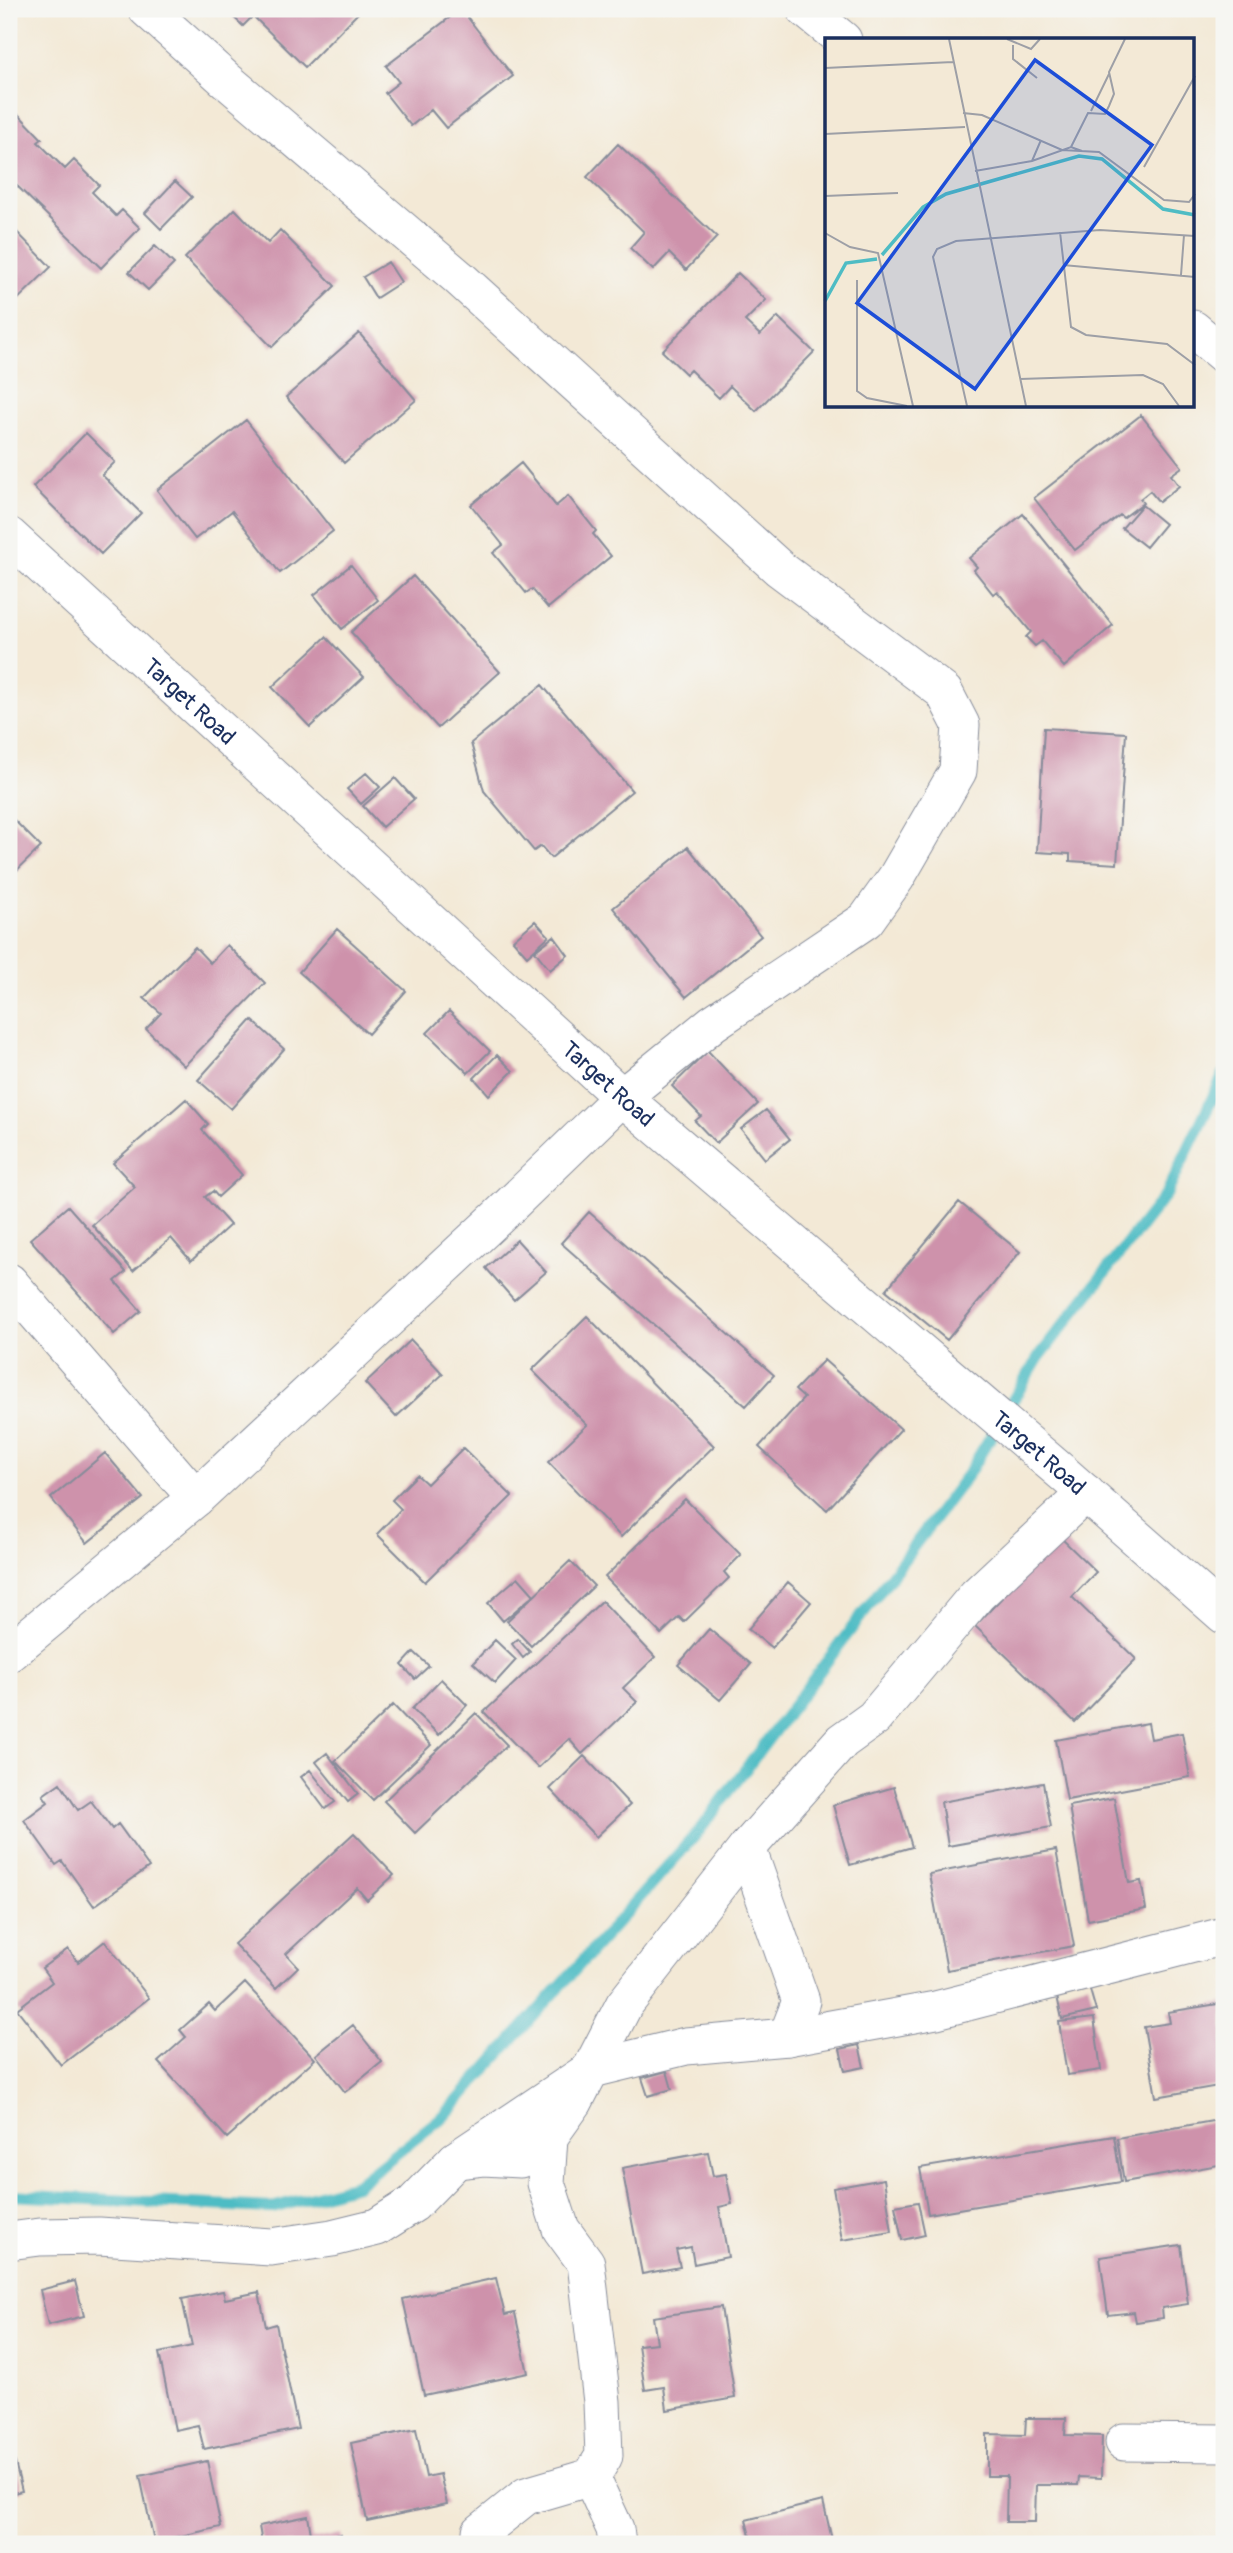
<svg xmlns="http://www.w3.org/2000/svg" width="1233" height="2553" font-family="Pangolin,sans-serif">
  <style>
    .lines { fill: none; stroke-linecap: round; stroke-linejoin: round }
    .stream { stroke: #4ebcc4; stroke-width: 12 }
    .building { fill: #ce92ab }
    .minor-casing { stroke: #878c9a; stroke-width: 39 }
    .minor { stroke: #fff; stroke-width: 37 }
    .labels { text-anchor: middle; dominant-baseline: central; stroke-width: 5; stroke-linejoin: round; paint-order: stroke }
    .street-label { font-size: 23px; fill: #1b2f5e; stroke: #f6f6f2 }
    .inset-river { fill: none; stroke: #4ebcc4; stroke-width: 3.5 }
    .inset-road { fill: none; stroke: #9d9fa6; stroke-width: 2 }
    .view { fill: #1d4ed8; fill-opacity: 0.15; stroke: #1d4ed8; stroke-width: 3.5 }
    .inset-edge { fill: none; stroke: #1b2f5e; stroke-width: 3.5 }
  </style>
  <rect width="100%" height="100%" fill="#f6f6f2"/>
  <filter id="ink" filterUnits="userSpaceOnUse"><feTurbulence type="fractalNoise" baseFrequency=".0143" numOctaves="2"/><feDisplacementMap in="SourceGraphic" scale="14" xChannelSelector="R" yChannelSelector="G"/><feConvolveMatrix kernelMatrix="1 2 1 2 8 2 1 2 1" color-interpolation-filters="sRGB"/></filter>
  <filter id="wash" filterUnits="userSpaceOnUse"><feTurbulence type="fractalNoise" baseFrequency=".00686" numOctaves="4" result="noise"/><feDisplacementMap in="SourceGraphic" scale="28" xChannelSelector="R" yChannelSelector="G"/><feGaussianBlur stdDeviation="1.57" result="paint"/><feColorMatrix in="noise" values="0 0 0 0 0 0 0 0 0 0 0 0 0 0 0 0 0 1.4 0 .05"/><feComposite in="paint" operator="in"/></filter>
  <g filter="url(#wash)">
    <rect width="100%" height="100%" fill="#f3e9d6"/>
    <g class="lines">
      <path class="stream" d="M9 2195 272 2208 356 2185 445 2115 699 1831 968 1474 1039 1357 1167 1193 1224 1074"/>
    </g>
    <g id="blocks">
      <path class="building" d="M225 9H362L305 67 253 16 243 26Z
        M461 9 513 76 446 128 431 110 411 126 385 93 399 82 386 66Z
        M19 115 42 139 38 142 65 169 74 160 99 185 92 192 116 216 122 210 140 228 101 268 9 178V126Z
        M618 144 717 237 686 270 669 253 653 270 630 248 644 232 587 177Z
        M175 181 192 197 161 229 145 213Z
        M235 209 268 243 280 230 335 286 272 347 185 258Z
        M9 224 51 267 9 308Z
        M155 246 174 264 148 290 129 272Z
        M388 262 401 282 376 298 363 277Z
        M738 273 766 300 745 321 760 335 778 317 814 352 756 411 730 386 719 398 690 370 686 374 662 351Z
        M359 333 416 400 344 463 286 397Z
        M1141 415 1182 467 1171 475 1179 486 1159 502 1150 491 1140 499 1143 503 1123 518 1120 515 1075 550 1034 498Z
        M246 420 333 531 280 573 232 511 195 539 157 490Z
        M86 433 115 462 102 475 141 513 101 554 33 487Z
        M521 463 556 506 568 496 596 531 593 534 611 556 548 608 532 589 526 593 493 553 503 545 471 505Z
        M1142 505 1165 524 1146 547 1122 528Z
        M1023 514 1113 625 1064 667 1042 641 1035 646 1026 637 1031 632 997 591 993 594 974 570 977 567 969 558Z
        M351 565 378 600 342 629 314 595Z
        M413 576 500 672 438 728 351 632Z
        M326 637 364 677 310 727 272 687Z
        M542 685 632 791 551 858 541 846 534 851 484 791 471 743Z
        M1044 728 1126 733 1117 864 1070 861V854L1037 852Z
        M366 773 380 787 361 804 347 789Z
        M395 778 414 799 382 827 363 806Z
        M9 815 41 847 9 878Z
        M688 847 761 936 686 997 613 908Z
        M535 921 549 936 527 956 513 940Z
        M337 929 406 991 368 1034 299 972Z
        M554 936 568 955 550 970 535 951Z
        M227 945 265 983 184 1066 146 1029 161 1013 144 998 195 947 210 963Z
        M449 1011 490 1051 468 1073 427 1033Z
        M252 1020 284 1049 231 1109 198 1080Z
        M708 1051 758 1104 716 1143 695 1121 701 1116 672 1086Z
        M497 1055 513 1071 489 1095 474 1078Z
        M186 1099 208 1124 202 1130 242 1175 218 1197 213 1191 205 1197 230 1225 191 1261 171 1238 133 1271 92 1225 135 1187 113 1163Z
        M766 1110 790 1139 765 1159 741 1129Z
        M959 1202 1020 1252 947 1340 886 1290Z
        M68 1206 126 1272 115 1281 141 1311 114 1334 30 1239Z
        M589 1212 774 1375 746 1406 561 1243Z
        M517 1240 546 1272 514 1300 486 1268Z
        M587 1316 714 1446 621 1537 548 1462 587 1425 532 1370Z
        M411 1340 443 1374 396 1417 365 1383Z
        M824 1360 901 1429 827 1510 759 1447 804 1398 795 1390Z
        M463 1448 512 1496 425 1582 377 1534 401 1509 392 1500 417 1475 427 1484Z
        M105 1453 143 1498 87 1543 51 1498Z
        M685 1499 741 1555 724 1572 729 1578 684 1622 679 1617 661 1634 605 1577Z
        M1060 1537 1096 1572 1072 1597 1136 1659 1075 1722 975 1626Z
        M570 1561 594 1586 531 1646 507 1621Z
        M518 1577 534 1595 503 1621 488 1603Z
        M788 1582 811 1602 772 1648 748 1629Z
        M602 1601 655 1657 623 1688 637 1702 582 1754 569 1739 538 1768 484 1712Z
        M709 1629 751 1664 720 1700 678 1665Z
        M518 1639 530 1652 523 1658 512 1644Z
        M495 1640 516 1660 495 1683 473 1663Z
        M414 1652 429 1666 415 1679 402 1665Z
        M441 1679 467 1705 439 1735 412 1709Z
        M393 1705 431 1745 373 1800 335 1761Z
        M476 1713 507 1745 415 1833 384 1801Z
        M1148 1723 1151 1739 1182 1733 1190 1777 1067 1800 1056 1740Z
        M327 1753 358 1794 348 1802 316 1762Z
        M584 1756 630 1805 596 1837 550 1789Z
        M310 1770 335 1802 325 1809 301 1777Z
        M60 1783 78 1810 91 1801 112 1829 118 1824 149 1867 94 1906 62 1861 56 1865 24 1820 48 1802 43 1795Z
        M1043 1783 1051 1827 948 1846 941 1802Z
        M894 1787 912 1847 850 1865 833 1805Z
        M1114 1798 1129 1883 1141 1881 1146 1909 1088 1920 1069 1806Z
        M354 1833 394 1875 367 1900 357 1888 286 1954 298 1967 276 1988 234 1944Z
        M1056 1850 1074 1946 947 1970 929 1874Z
        M105 1941 149 1998 61 2065 17 2009 52 1982 42 1968 68 1949 78 1962Z
        M245 1983 315 2059 227 2138 158 2062 186 2037 180 2030 209 2004 215 2011Z
        M1088 1983 1096 2011 1062 2019 1056 1992Z
        M1224 2003V2085L1156 2097 1144 2027 1170 2023 1168 2012Z
        M1094 2018 1101 2070 1067 2075 1059 2022Z
        M353 2025 382 2062 345 2092 316 2055Z
        M859 2045 864 2067 845 2071 840 2049Z
        M667 2071 672 2089 648 2096 642 2078Z
        M1224 2119V2164L1124 2182 1117 2138Z
        M1114 2136 1121 2182 928 2214 920 2168Z
        M708 2152 713 2176 726 2174 732 2204 719 2207 728 2257 694 2264 691 2247 676 2250 680 2267 642 2274 622 2168Z
        M884 2179 892 2232 842 2240 833 2188Z
        M918 2202 925 2235 902 2240 895 2206Z
        M1224 2228V2252L1220 2253 1217 2229Z
        M1181 2245 1188 2304 1162 2308 1163 2318 1136 2322 1134 2312 1108 2315 1100 2257Z
        M496 2278 505 2315 515 2313 528 2373 424 2395 403 2299Z
        M75 2281 84 2316 48 2325 40 2290Z
        M223 2291 225 2299 259 2292 266 2327 276 2324 298 2429 204 2449 198 2425 175 2430 159 2353 192 2346 182 2299Z
        M721 2307 735 2398 667 2410 664 2387 645 2390 638 2345 657 2343 653 2317Z
        M1026 2418H1066L1065 2435 1102 2436 1101 2478 1079 2477 1078 2485H1036L1035 2522H1006L1007 2476H987V2434L1025 2435Z
        M416 2429 426 2477 440 2474 447 2504 367 2521 351 2443Z
        M207 2461 221 2527 154 2542 140 2476Z
        M15 2462 22 2491 9 2494V2464Z
        M823 2501 833 2544H752L746 2520Z
        M308 2516 312 2540 341 2534 343 2544H262L259 2526Z"/>
    </g>
  </g>
  <g filter="url(#ink)">
    <use href="#blocks" fill-opacity="0" stroke="#878c9a" stroke-width="2"/>
    <g class="lines">
      <defs>
        <g id="minor">
          <path d="M805 9 843 40"/>
          <path d="M1193 329 1224 355"/>
          <path id="s1" d="M9 536 622 1097 1065 1475 1224 1615"/>
          <path d="M9 1282 196 1498"/>
          <path d="M9 1653 196 1498 498 1217 622 1097 713 1023 866 920 896 878 958 771 961 725 944 692 780 569 458 277 225 79 147 9"/>
          <path d="M747 1848 801 2001 787 2037"/>
          <path d="M456 2160 484 2157 520 2159 549 2137 574 2102 624 2005 747 1848 842 1741 874 1718 977 1595 1086 1493"/>
          <path d="M9 2241 40 2237 99 2236 271 2247 332 2238 377 2227 413 2204 456 2160 592 2069 686 2046 787 2037 936 2010 1224 1936"/>
          <path d="M1124 2442 1224 2443"/>
          <path d="M591 2477 615 2529 617 2544"/>
          <path d="M483 2544 481 2532 526 2496 591 2477 604 2456 602 2402 586 2263 561 2229 546 2183 549 2137"/>
        </g>
      </defs>
      <use href="#minor" class="minor-casing"/>
      <use href="#minor" class="minor"/>
    </g>
  </g>
  <g class="labels">
    <g class="street-label">
      <text stroke="none"><textPath href="#s1" startOffset="245">Target Road</textPath></text>
      <text stroke="none"><textPath href="#s1" startOffset="812">Target Road</textPath></text>
      <text stroke="none"><textPath href="#s1" startOffset="1379">Target Road</textPath></text>
    </g>
  </g>
  <g transform="translate(825 38)">
    <rect width="369" height="369" fill="#f3e9d6"/>
    <path class="inset-river" d="M57 217 98 169 121 156 254 118 277 121 338 171 370 177M0 263 21 225 52 221"/>
    <path class="inset-road" d="M124 1 201 368M182 1 206 11 215 1M188 7V21L212 40M0 30 128 24M266 73 284 36M138 75 157 77 237 112 274 114 339 162 364 164 370 156M0 96 140 89M246 109 263 75 280 76 284 68 289 56 284 34 300 1M207 123 216 102M319 129 370 38M150 133 207 123 246 109 257 113M0 158 73 155M235 194 246 289 261 297 342 306 370 327M0 195 25 209 53 215 88 368M238 227 370 239M356 237 359 197M32 242V353L42 360 82 368M195 341 318 337 338 346 354 368M142 368 108 219 112 211 131 203 275 192 370 198"/>
    <path class="view" d="M210 22 327 107 150 351 32 265Z"/>
    <rect width="369" height="369" class="inset-edge"/>
  </g>
  <rect width="1233" height="2553" fill="none" stroke="#f6f6f2" stroke-width="35"/>
</svg>
